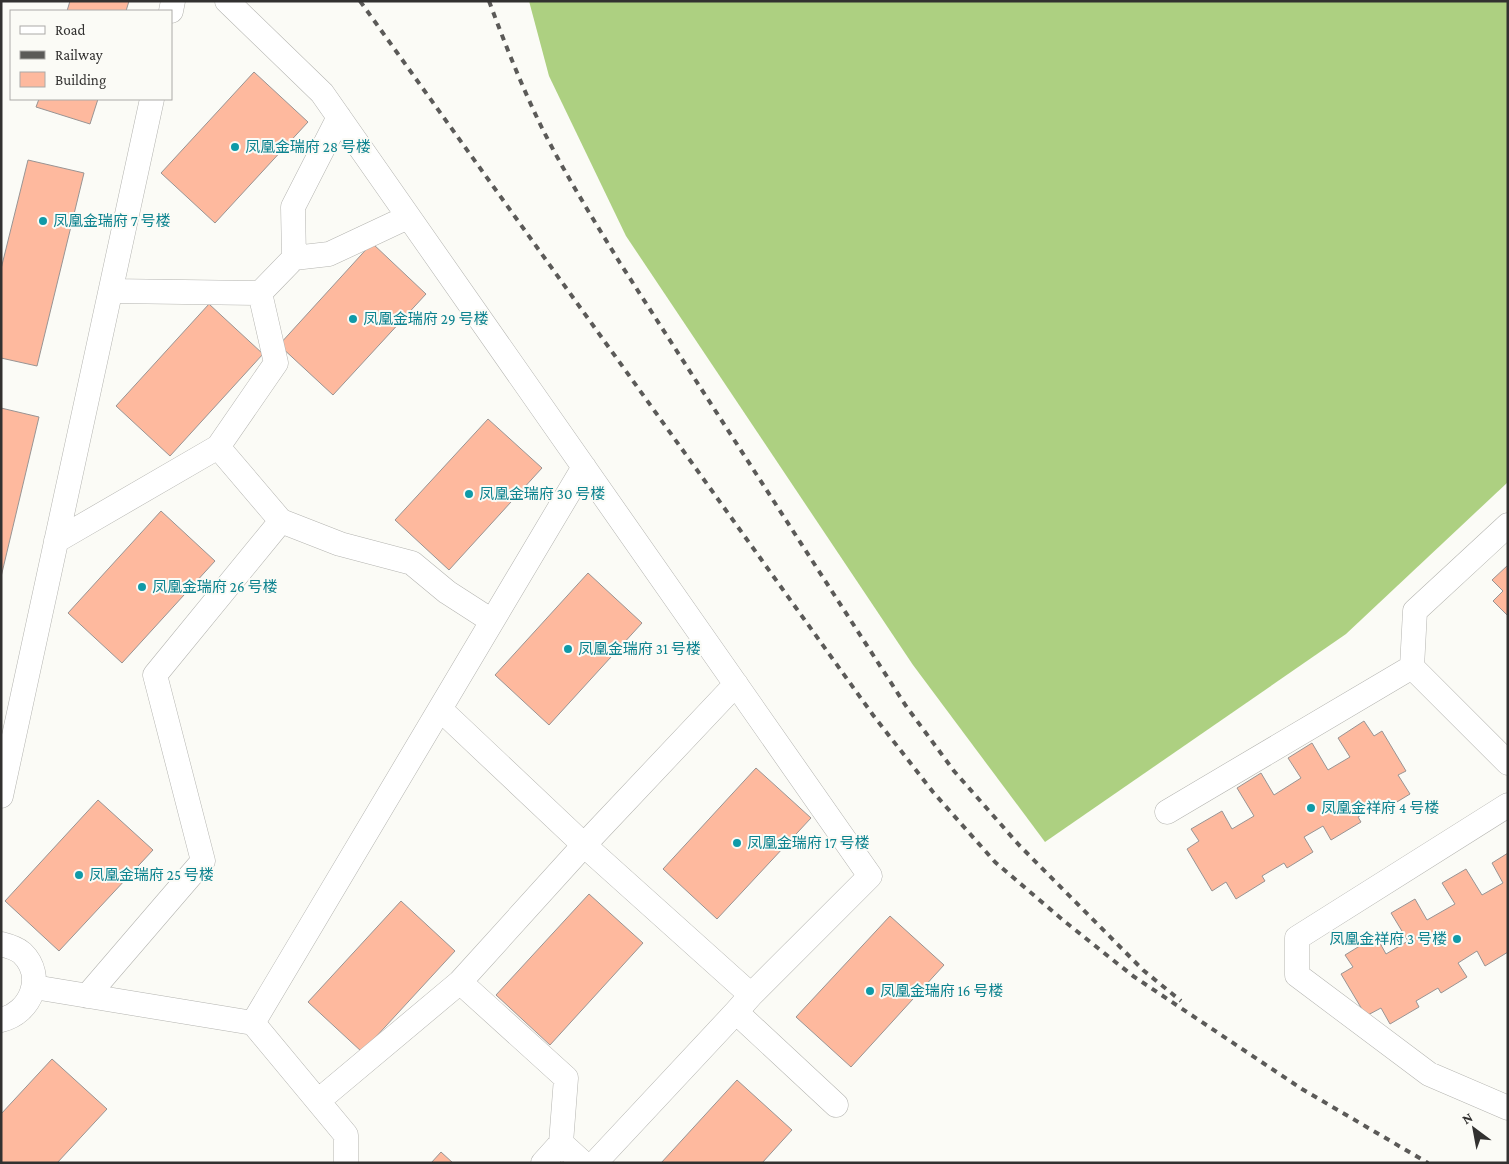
<svg xmlns="http://www.w3.org/2000/svg" width="1509" height="1164" font-family="'Crimson Pro','Noto Sans SC',serif">
  <style>
    .forest { fill: #add081 }
    .building { fill: #feb99e; stroke: #999493 }
    .lines { fill: none; stroke-linecap: round; stroke-linejoin: round }
    .street-casing { stroke: #b4b4b0; stroke-width: 25 }
    .street { stroke: #fff; stroke-width: 24 }
    .rail { stroke: #5b5a58; stroke-width: 4; stroke-dasharray: 6 6; stroke-linecap: butt }
    .culture-dot { fill: #0f9aa8; stroke: #fbfbf6; stroke-width: 2 }
    .labels { text-anchor: middle; dominant-baseline: central; stroke-width: 4; stroke-linejoin: round; paint-order: stroke }
    .culture-label { font-size: 15px; fill: #0d838f; stroke: #fbfbf6; text-anchor: start }
  </style>
  <rect width="100%" height="100%" fill="#fbfbf6"/>
  <path class="forest" d="M529 1H1508V482L1346 634 1045 842 913 665 626 236 549 76Z"/>
  <path class="building" d="M70 1H129L126 11H67Z
    M254 72 308 122 215 223 161 173Z
    M39 99H98L90 124 36 107Z
    M28 160 84 173 37 366 1 358V269Z
    M372 243 426 294 333 395 279 345Z
    M209 304 263 354 170 456 116 406Z
    M1 408 39 417 1 577Z
    M488 419 542 468 449 570 395 520Z
    M161 511 215 561 122 663 68 613Z
    M1508 565V616L1493 601 1503 591 1492 580Z
    M588 573 642 623 549 725 495 675Z
    M1364 721 1374 736 1382 731 1406 771 1398 775 1410 794 1382 811 1378 804 1358 817 1361 822 1331 840 1323 826 1304 837 1313 852 1287 868 1284 863 1262 876 1265 881 1236 899 1226 882 1212 891 1187 849 1199 841 1191 829 1222 811 1232 829 1254 816 1237 788 1261 773 1274 795 1301 778 1288 758 1312 743 1328 770 1350 757 1338 738Z
    M756 768 811 818 717 919 663 869Z
    M98 800 153 850 59 951 5 901Z
    M1508 853V952L1485 966 1477 951 1458 963 1467 977 1441 993 1438 988 1416 1001 1419 1007 1390 1024 1381 1008 1366 1016 1341 974 1353 967 1345 955 1376 936 1386 954 1408 941 1391 913 1415 899 1427 920 1455 904 1442 883 1466 869 1482 895 1503 883 1492 863Z
    M589 894 643 943 550 1045 496 995Z
    M401 901 455 951 362 1052 308 1002Z
    M890 916 944 965 851 1067 796 1017Z
    M52 1059 107 1109 57 1163H1V1114Z
    M737 1080 792 1130 762 1163H661Z
    M441 1152 453 1163H431Z"/>
  <g class="lines">
    <defs>
      <path id="street" d="M227 1 322 93 870 876 751 995
        M171 11 173 1
        M294 258 293 207 339 117
        M111 291 260 293 294 258 329 254 408 217
        M218 447 281 521 340 544 412 563 447 592 492 621
        M1508 525 1415 611 1412 667 1508 763
        M56 541 218 447 276 363 260 293
        M440 709 584 845 751 995 736 1012
        M1 796 152 99
        M1508 805 1297 938V975L1429 1074 1508 1108
        M1167 812 1412 667
        M1 944C9 946 16 948 22 953 46 976 31 1013 1 1020
        M34 987 253 1023
        M87 996 203 861 155 675 281 521
        M318 1101 460 982
        M561 1143 583 1163
        M346 1163V1135L253 1023 584 467
        M543 1163 561 1143 566 1078 460 982 584 845 736 684
        M595 1163 736 1012 836 1105"/>
    </defs>
    <use href="#street" class="street-casing"/>
    <use href="#street" class="street"/>
    <path class="rail" d="M360 1 873 715 933 792 995 862 1064 921 1133 976 1302 1089 1428 1163
      M489 1C505 44 522 87 542 128 565 174 593 219 620 263L906 706 954 771 1019 845 1143 970 1181 1001"/>
  </g>
  <g class="culture-dot">
    <circle cx="235" cy="147" r="5"/>
    <circle cx="43" cy="221" r="5"/>
    <circle cx="353" cy="319" r="5"/>
    <circle cx="469" cy="494" r="5"/>
    <circle cx="142" cy="587" r="5"/>
    <circle cx="568" cy="649" r="5"/>
    <circle cx="1311" cy="808" r="5"/>
    <circle cx="737" cy="843" r="5"/>
    <circle cx="79" cy="875" r="5"/>
    <circle cx="1457" cy="939" r="5"/>
    <circle cx="870" cy="991" r="5"/>
  </g>
  <g class="labels">
    <g class="culture-label">
      <text x="245" y="147">凤凰金瑞府 28 号楼</text>
      <text x="53" y="221">凤凰金瑞府 7 号楼</text>
      <text x="363" y="319">凤凰金瑞府 29 号楼</text>
      <text x="479" y="494">凤凰金瑞府 30 号楼</text>
      <text x="152" y="587">凤凰金瑞府 26 号楼</text>
      <text x="578" y="649">凤凰金瑞府 31 号楼</text>
      <text x="1321" y="808">凤凰金祥府 4 号楼</text>
      <text x="747" y="843">凤凰金瑞府 17 号楼</text>
      <text x="89" y="875">凤凰金瑞府 25 号楼</text>
      <text x="1447" y="939" text-anchor="end">凤凰金祥府 3 号楼</text>
      <text x="880" y="991">凤凰金瑞府 16 号楼</text>
    </g>
  </g>
  <rect width="1509" height="1164" fill="none" stroke="#323130" stroke-width="5"/>
  <rect x="10" y="10" width="162" height="90" fill="#fbfbf6" stroke="#abaaa7"/>
  <rect x="20" y="26" width="25" height="8" fill="#ffffff" stroke="#abaaa7"/>
  <text x="55" y="35" font-size="15" fill="#323130">Road</text>
  <rect x="20" y="51" width="25" height="8" fill="#5b5a58" stroke="#abaaa7"/>
  <text x="55" y="60" font-size="15" fill="#323130">Railway</text>
  <rect x="20" y="72" width="25" height="15" fill="#feb99e" stroke="#abaaa7"/>
  <text x="55" y="85" font-size="15" fill="#323130">Building</text>
  <g transform="translate(1474 1129) rotate(328)" stroke="#fbfbf6" stroke-width="4" paint-order="stroke">
  <path d="M0-4L9 19L0 12L-9 19Z" fill="#323130"/>
  <text y="-8" font-size="14" font-weight="bold" text-anchor="middle" fill="#323130">N</text>
  </g>
</svg>
